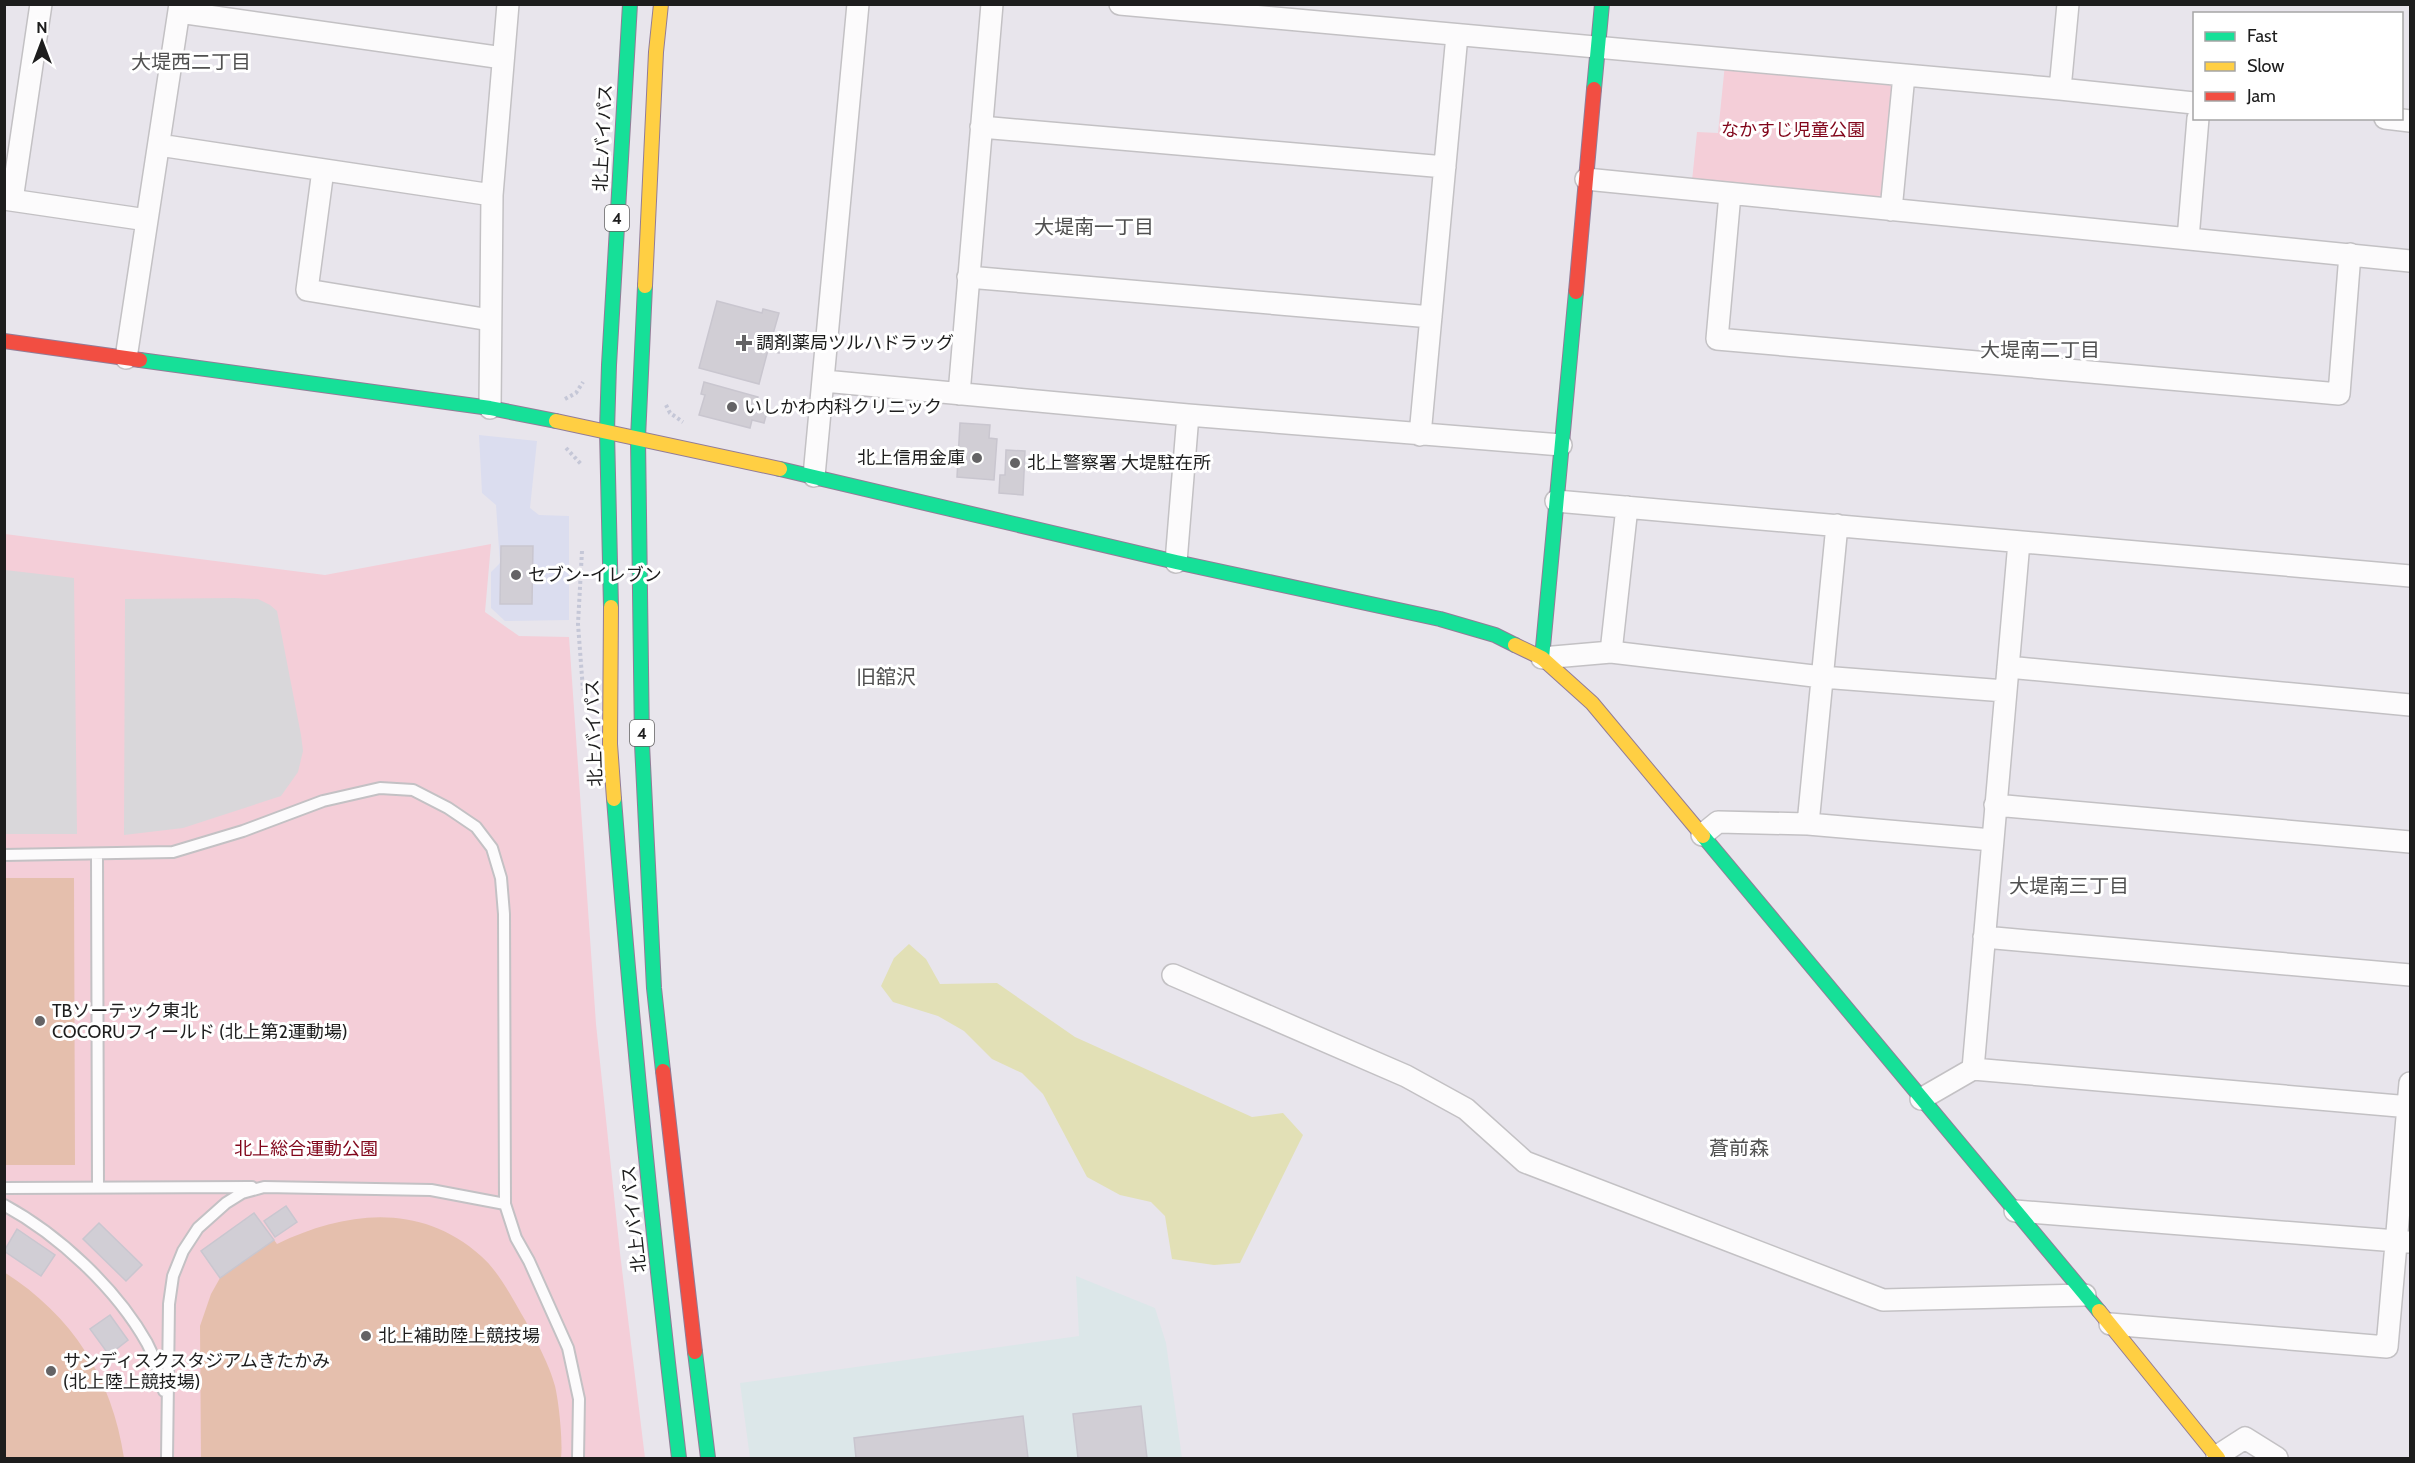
<svg xmlns="http://www.w3.org/2000/svg" width="2415" height="1463" font-family="Cabin,'Noto Sans JP',sans-serif">
  <style>
    .commercial { fill: #dbddef }
    .industrial { fill: #dce7e9 }
    .park { fill: #f4ced8 }
    .pitch { fill: #e5bfad }
    .parking { fill: #d9d7da }
    .water { fill: #e2e0b6 }
    .building { fill: #d1ced5; stroke: #c9c6cf; stroke-width: 1.5 }
    .lines { fill: none; stroke-linecap: round; stroke-linejoin: round }
    .lane-casing { stroke: #c3c1c4; stroke-width: 14 }
    .street-casing { stroke: #c3c1c4; stroke-width: 24 }
    .fast-casing { stroke: #927c97; stroke-width: 16 }
    .slow-casing { stroke: #927c97; stroke-width: 16 }
    .jam-casing { stroke: #927c97; stroke-width: 16 }
    .path { stroke: #c5c7d7; stroke-width: 4; stroke-dasharray: 3 3; stroke-linecap: butt }
    .lane { stroke: #fcfbfc; stroke-width: 10 }
    .street { stroke: #fcfbfc; stroke-width: 21 }
    .fast { stroke: #16e098; stroke-width: 14 }
    .slow { stroke: #ffcf43; stroke-width: 14 }
    .jam { stroke: #f24e42; stroke-width: 14 }
    .poi-dot { fill: #646365; stroke: #fff; stroke-width: 2 }
    .labels { text-anchor: middle; dominant-baseline: central; stroke-width: 6; stroke-linejoin: round; paint-order: stroke }
    .shield { fill: #fff; stroke: #616161; stroke-width: 1.5 }
    .shield-label { font-size: 16px; font-weight: bold; fill: #1d1d1d }
    .park-label { font-size: 18px; fill: #81051a; stroke: #fff }
    .street-label { font-size: 18px; fill: #1d1d1d; stroke: #fff }
    .poi-label { font-size: 18px; fill: #1d1d1d; stroke: #fff; text-anchor: start }
    .neighbourhood-label { font-size: 20px; fill: #505050; stroke: #fff }
  </style>
  <rect width="100%" height="100%" fill="#e8e5ec"/>
  <path class="commercial" d="M479 435 537 441 530 508 539 515 569 516V620L505 621 491 608V572L500 563 496 505 482 493Z"/>
  <path class="industrial" d="M1076 1276 1155 1308 1166 1343 1182 1458H750L740 1383 1079 1336Z"/>
  <path class="park" d="M1725 64 1886 79 1895 92 1885 191 1877 198 1692 181 1697 132 1718 133Z
    M5 534 325 575 491 544 485 612 519 636 569 637 596 1024 620 1253 645 1458H5Z"/>
  <path class="pitch" d="M5 878H74L75 1165H5Z
    M254 1213 277 1244C346 1211 420 1202 481 1256 500 1273 512 1298 525 1320 535 1338 550 1366 555 1386 559 1403 563 1442 561 1458H201L200 1326 211 1294 220 1278 201 1251Z
    M4 1272C73 1316 112 1378 124 1458H5Z"/>
  <path class="parking" d="M5 570 74 578 77 834H5Z
    M234 598 258 599 270 605 277 611 301 735 303 751 298 772 281 796 183 828 124 835 125 599Z"/>
  <path class="water" d="M909 944 926 959 940 984 997 983 1075 1037 1252 1117 1283 1113 1303 1135 1240 1263 1214 1265 1172 1259 1165 1216 1151 1202 1120 1195 1087 1177 1043 1094 1022 1073 992 1059 964 1031 938 1016 893 1002 881 986 894 958Z"/>
  <path class="building" d="M717 301 762 313 763 309 779 313 773 334 783 337 779 353 768 350 759 384 699 368Z
    M704 382 758 397 756 405 768 408 764 423 752 420 750 428 699 415 705 395 701 394Z
    M960 423 990 425 989 438 997 439 994 480 957 477Z
    M1006 450 1025 451 1023 495 999 493 1000 475H1005Z
    M501 546H533L532 604H500Z
    M286 1206 297 1222 275 1237 264 1221Z
    M254 1213 274 1240 220 1278 201 1251Z
    M99 1223 142 1265 126 1281 83 1239Z
    M17 1229 55 1255 41 1276 4 1251Z
    M110 1315 128 1340 109 1355 90 1329Z
    M1141 1406 1147 1458H1078L1073 1414Z
    M1023 1416 1028 1458H856L854 1438Z"/>
  <g class="lines">
    <defs>
      <path id="lane" d="M97 854 98 1187
        M4 855 173 852 243 831 323 801 380 788 413 790 448 808 476 827 492 848 501 878 504 914 505 1204 516 1238 529 1261 568 1348 579 1399 578 1458
        M4 1188 252 1187
        M4 1205C59 1235 116 1288 147 1343 155 1358 160 1375 164 1391
        M167 1458 169 1304 173 1276 183 1251 198 1228 226 1203 242 1193 264 1187 431 1190 505 1204"/>
      <path id="street" d="M1120 4 2060 89 2194 103
        M179 12 503 58
        M2060 89 2068 4
        M2385 118 2410 121
        M981 127 1445 167
        M159 145 492 195
        M323 170 307 290 490 320
        M1586 179 2410 261
        M1730 194 1717 339 2339 394 2350 254
        M4 199 147 220
        M12 200 41 4
        M1891 210 1904 75
        M2188 239 2198 118
        M968 277 1431 317
        M126 358 180 4
        M824 381 1188 415 1561 445
        M959 394 992 4
        M490 408 492 195 508 4
        M1420 435 1457 35
        M814 476 858 4
        M1556 501 2410 576
        M1176 562 1188 415
        M1611 652 1627 507
        M1542 658 1611 652 1822 677 2005 691
        M2008 667 2410 705
        M1995 805 2410 842
        M1808 824 1837 525
        M1702 835 1718 822 1808 824 1992 840
        M1984 937 2410 975
        M1173 975 1406 1076 1466 1109 1525 1162 1883 1300 2085 1295
        M1973 1069 2410 1107
        M1921 1099 1973 1069 2019 542
        M2015 1211 2409 1242
        M2110 1324 2387 1347 2410 1083
        M2217 1456 2245 1438 2277 1458"/>
      <path id="fast" d="M1594 89 1602 4
        M645 286 638 438 642 744 654 988 663 1071
        M140 360 490 408 556 421
        M780 469 1176 562 1440 619 1495 635 1515 645
        M611 607 607 431 609 365 630 4
        M1542 658 1576 292
        M614 799C631 1019 653 1238 679 1458
        M1703 836 2099 1311
        M695 1352 708 1458"/>
      <path id="slow" d="M645 286 656 52 661 4
        M556 421 780 469
        M611 607 610 744 614 799
        M1515 645 1542 658 1592 703 1703 836
        M2099 1311 2218 1458"/>
      <path id="jam" d="M1576 292 1594 89
        M4 341 140 360
        M663 1071 695 1352"/>
    </defs>
    <use href="#lane" class="lane-casing"/>
    <use href="#street" class="street-casing"/>
    <use href="#fast" class="fast-casing"/>
    <use href="#slow" class="slow-casing"/>
    <use href="#jam" class="jam-casing"/>
    <path class="path" d="M565 399 576 393 583 382
      M666 405 670 413 683 422
      M566 448 581 464
      M582 551 578 624 583 690"/>
    <use href="#lane" class="lane"/>
    <use href="#street" class="street"/>
    <use href="#fast" class="fast"/>
    <use href="#slow" class="slow"/>
    <use href="#jam" class="jam"/>
  </g>
  <g class="poi-dot">
    <path d="M741 334h6v6h6v6h-6v6h-6v-6h-6v-6h6z"/>
    <circle cx="732" cy="407" r="6"/>
    <circle cx="977" cy="458" r="6"/>
    <circle cx="1015" cy="463" r="6"/>
    <circle cx="516" cy="575" r="6"/>
    <circle cx="40" cy="1021" r="6"/>
    <circle cx="366" cy="1336" r="6"/>
    <circle cx="51" cy="1371" r="6"/>
  </g>
  <g class="labels">
    <g class="shield">
      <rect x="605" y="205" width="24" height="26" rx="4.5"/>
      <rect x="630" y="720" width="24" height="26" rx="4.5"/>
    </g>
    <g class="shield-label">
      <text x="617" y="218">4</text>
      <text x="642" y="733">4</text>
    </g>
    <g class="park-label">
      <text x="1793" y="130">なかすじ児童公園</text>
      <text x="306" y="1149">北上総合運動公園</text>
    </g>
    <g class="street-label">
      <text transform="translate(603 138) rotate(-87)">北上バイパス</text>
      <text transform="translate(594 733) rotate(-92)">北上バイパス</text>
      <text transform="translate(634 1219) rotate(-96)">北上バイパス</text>
    </g>
    <g class="poi-label">
      <text x="756" y="343">調剤薬局ツルハドラッグ</text>
      <text x="744" y="407">いしかわ内科クリニック</text>
      <text x="965" y="458" text-anchor="end">北上信用金庫</text>
      <text x="1027" y="463">北上警察署 大堤駐在所</text>
      <text x="528" y="575">セブン-イレブン</text>
      <text x="52" y="1011">TBソーテック東北<tspan x="52" dy="21">COCORUフィールド (北上第2運動場)</tspan></text>
      <text x="378" y="1336">北上補助陸上競技場</text>
      <text x="63" y="1361">サンディスクスタジアムきたかみ<tspan x="63" dy="21">(北上陸上競技場)</tspan></text>
    </g>
    <g class="neighbourhood-label">
      <text x="191" y="62">大堤西二丁目</text>
      <text x="1094" y="227">大堤南一丁目</text>
      <text x="2040" y="350">大堤南二丁目</text>
      <text x="886" y="677">旧舘沢</text>
      <text x="2069" y="886">大堤南三丁目</text>
      <text x="1739" y="1148">蒼前森</text>
    </g>
  </g>
  <rect width="2415" height="1463" fill="none" stroke="#1d1d1d" stroke-width="12"/>
  <rect x="2193" y="12" width="210" height="108" fill="#ffffff" stroke="#a5a5a5" stroke-width="1.5"/>
  <rect x="2205" y="32" width="30" height="9" fill="#16e098" stroke="#a5a5a5" stroke-width="1.5"/>
  <text x="2247" y="42" font-size="18" fill="#1d1d1d">Fast</text>
  <rect x="2205" y="62" width="30" height="9" fill="#ffcf43" stroke="#a5a5a5" stroke-width="1.5"/>
  <text x="2247" y="72" font-size="18" fill="#1d1d1d">Slow</text>
  <rect x="2205" y="92" width="30" height="9" fill="#f24e42" stroke="#a5a5a5" stroke-width="1.5"/>
  <text x="2247" y="102" font-size="18" fill="#1d1d1d">Jam</text>
  <g transform="translate(42 42)" stroke="#ffffff" stroke-width="4.5" paint-order="stroke">
  <path d="M0-4.5L10 22L0 15L-10 22Z" fill="#1d1d1d"/>
  <text y="-9" font-size="16" font-weight="bold" text-anchor="middle" fill="#1d1d1d">N</text>
  </g>
</svg>
